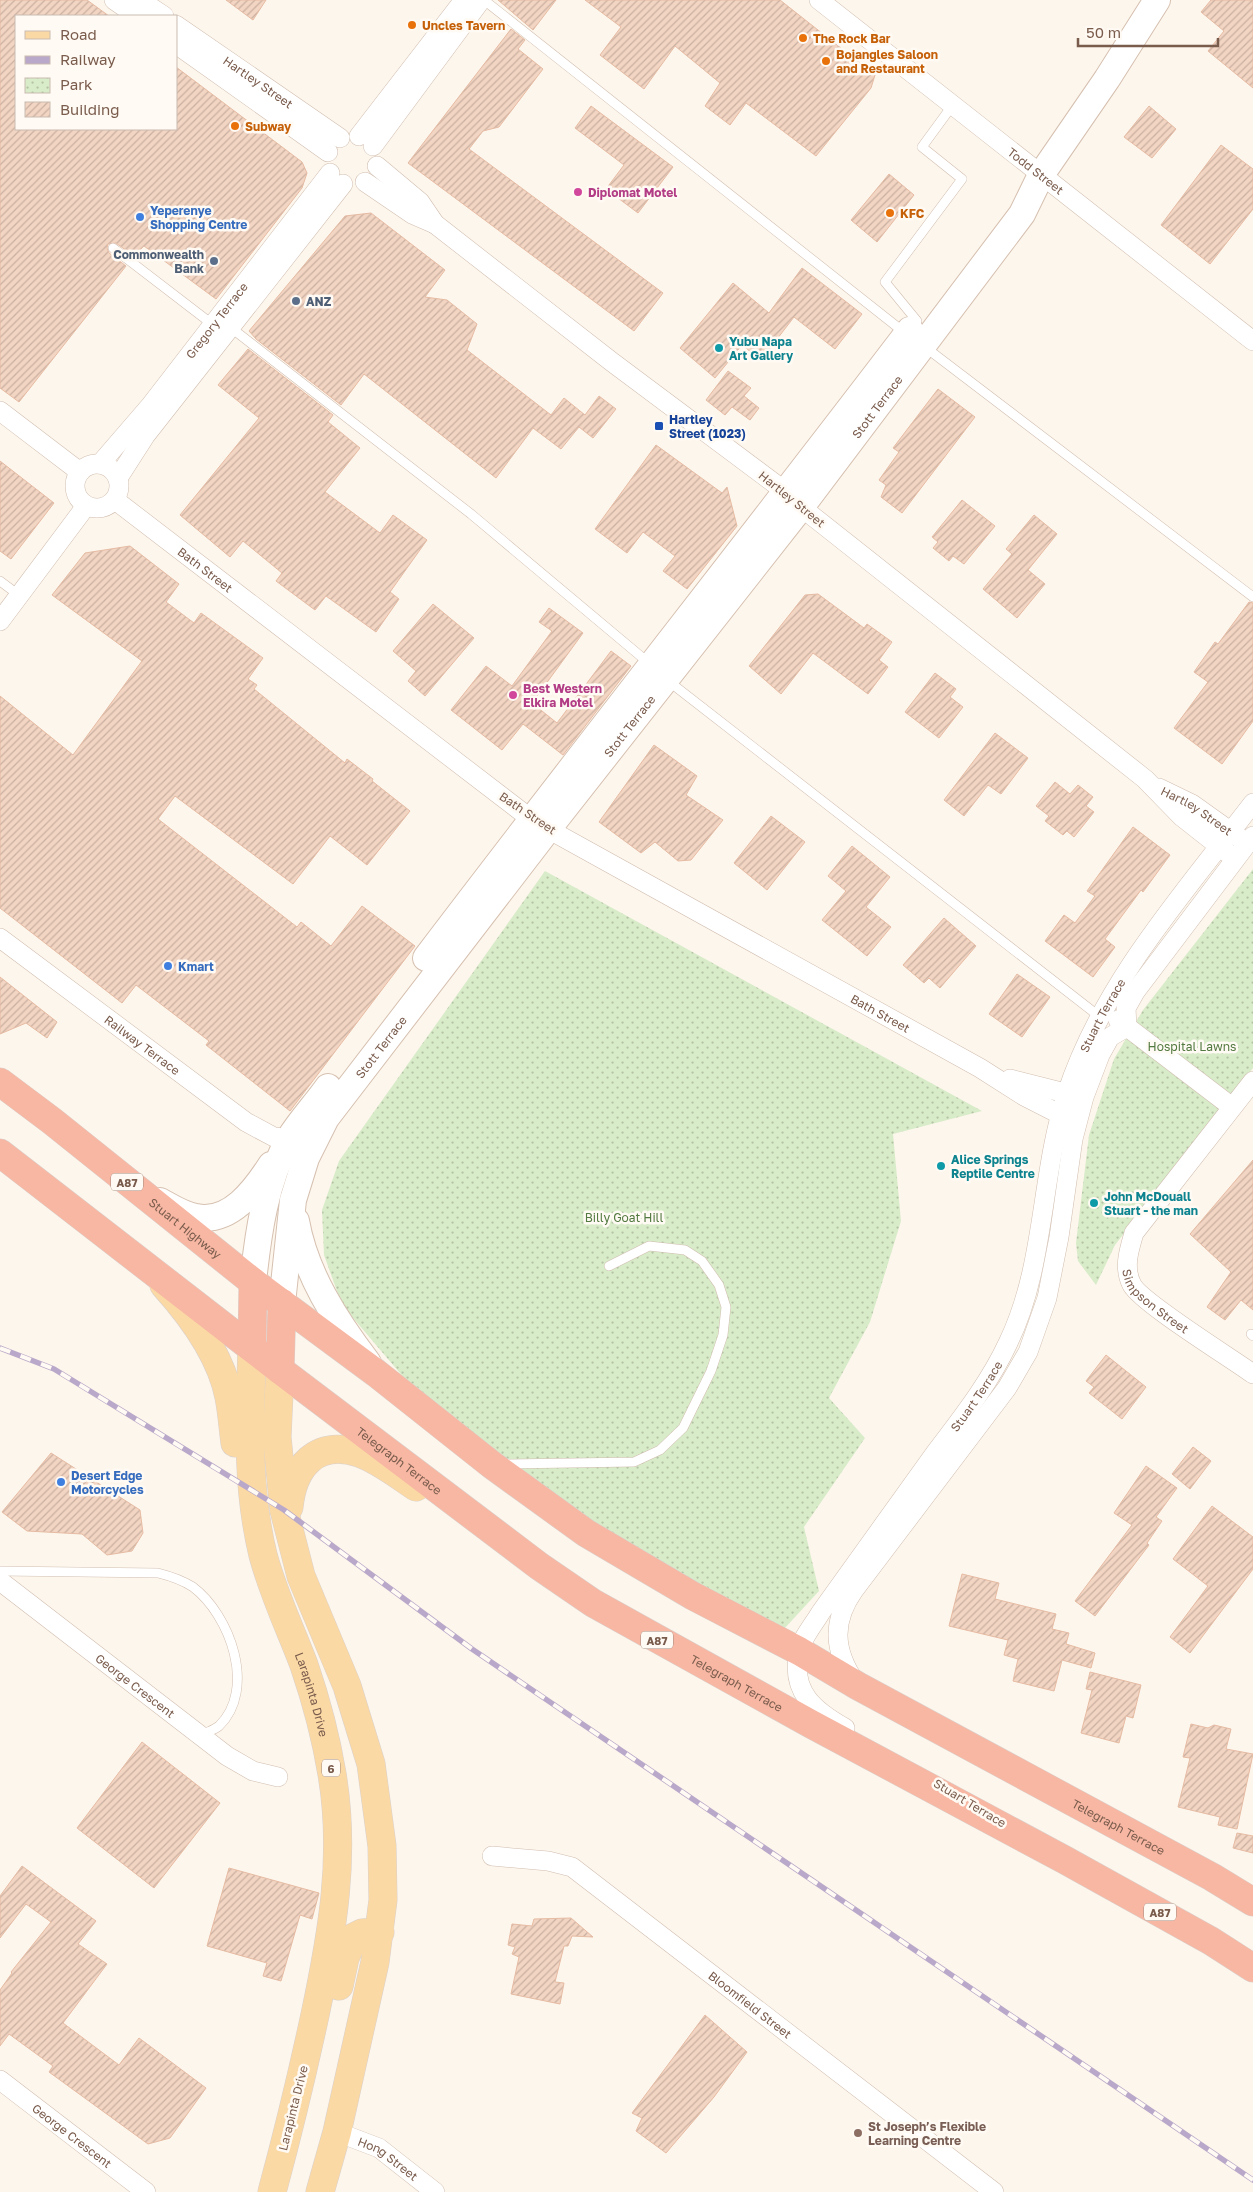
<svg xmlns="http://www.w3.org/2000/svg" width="1253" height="2192" font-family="'Golos Text',sans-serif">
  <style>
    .park { fill: url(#park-dots) }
    .building { fill: url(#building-hatch); stroke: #e6bba3 }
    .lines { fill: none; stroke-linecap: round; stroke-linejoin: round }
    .lane-casing { stroke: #d1beb0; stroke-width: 10 }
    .street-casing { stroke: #d1beb0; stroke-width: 20 }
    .secondary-casing { stroke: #d6c0b0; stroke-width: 28 }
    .primary-casing { stroke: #dad1cd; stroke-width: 29 }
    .highway-casing { stroke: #dad1cd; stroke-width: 29 }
    .lane { stroke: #fff; stroke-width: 9 }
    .street { stroke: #fff; stroke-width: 19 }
    .secondary { stroke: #fff; stroke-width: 26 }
    .primary { stroke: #fbd9a5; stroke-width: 28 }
    .highway { stroke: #f7b7a3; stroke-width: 28 }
    .rail-casing { stroke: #b9a8c9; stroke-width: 5.5 }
    .rail { stroke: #fffaf3; stroke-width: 4; stroke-dasharray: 11; stroke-linecap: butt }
    .food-dot { fill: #e8710a; stroke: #fffaf3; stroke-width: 2 }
    .hotel-dot { fill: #d1479c; stroke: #fffaf3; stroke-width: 2 }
    .shop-dot { fill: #3f7fe0; stroke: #fffaf3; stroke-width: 2 }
    .service-dot { fill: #5c6f8a; stroke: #fffaf3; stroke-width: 2 }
    .culture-dot { fill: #0f9aa8; stroke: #fffaf3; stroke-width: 2 }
    .transit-dot { fill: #1a4fb4; stroke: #fffaf3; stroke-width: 2 }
    .education-dot { fill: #8d6e63; stroke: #fffaf3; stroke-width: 2 }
    .labels { text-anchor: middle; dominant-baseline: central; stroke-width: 5; stroke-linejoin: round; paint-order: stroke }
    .shield { fill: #fffaf3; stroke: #a28b7f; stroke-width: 1 }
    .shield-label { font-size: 11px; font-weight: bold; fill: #7a5c4d }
    .food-label { font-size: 12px; font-weight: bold; fill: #c56008; stroke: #fffaf3; text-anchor: start }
    .street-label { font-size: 12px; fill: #7a5c4d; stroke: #fffaf3 }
    .hotel-label { font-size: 12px; font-weight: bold; fill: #b23c85; stroke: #fffaf3; text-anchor: start }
    .shop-label { font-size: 12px; font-weight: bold; fill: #366cbe; stroke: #fffaf3; text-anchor: start }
    .service-label { font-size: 12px; font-weight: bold; fill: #4e5e75; stroke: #fffaf3; text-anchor: end }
    .culture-label { font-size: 12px; font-weight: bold; fill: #0d838f; stroke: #fffaf3; text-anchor: start }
    .transit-label { font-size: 12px; font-weight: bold; fill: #164399; stroke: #fffaf3; text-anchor: start }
    .park-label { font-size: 12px; fill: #537a41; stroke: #fffaf3 }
    .education-label { font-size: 12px; font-weight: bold; fill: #785e54; stroke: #fffaf3; text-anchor: start }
  </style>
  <defs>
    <pattern id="park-dots" width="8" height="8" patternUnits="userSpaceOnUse" patternTransform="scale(1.25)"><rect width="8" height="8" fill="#d8ecc9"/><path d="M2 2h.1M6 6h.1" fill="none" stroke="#b4c2a5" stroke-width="1.8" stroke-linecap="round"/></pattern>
    <pattern id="building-hatch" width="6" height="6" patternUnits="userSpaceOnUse" patternTransform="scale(1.25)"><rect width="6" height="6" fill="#f3d5c3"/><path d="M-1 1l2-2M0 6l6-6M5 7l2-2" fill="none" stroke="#cab0a1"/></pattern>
  </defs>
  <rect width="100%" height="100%" fill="#fdf6ec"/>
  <path class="park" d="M1253 869V1068L1115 1245 1096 1285 1078 1261 1076 1243 1089 1135 1114 1059 1143 1010Z
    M545 871 982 1111 893 1134 901 1221 870 1322 829 1398 865 1438 804 1527 819 1591 784 1629 577 1521 405 1379 342 1305 324 1255 322 1210 339 1161Z"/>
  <path class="building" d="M0 0H87L109 16H16V129H176V67L302 162 307 173 302 188 216 299 144 246 134 256 116 243 108 244 107 248 109 253 126 266 19 402 0 388Z
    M226 0H266L253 20Z
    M498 0H556L533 30Z
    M585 0H780L875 75 871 88 816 156 746 103 730 125 705 106 720 83 675 46 644 89 600 55 621 27Z
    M1211 0H1253V88L1208 51 1224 31 1201 12Z
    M511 29 525 40 518 49 543 69 499 127 483 131 469 149 663 293 634 331 408 163Z
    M591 106 673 167 638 213 606 189 624 165 575 128Z
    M1149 106 1176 129 1152 158 1124 137Z
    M1221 145 1253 169V209L1210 264 1161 225Z
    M889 174 914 195 877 242 851 220Z
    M371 213 445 270 425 297 447 300 477 324 467 350 551 415 564 398 585 415 599 396 616 409 593 438 579 427 561 449 533 428 496 478 364 374 341 405 256 339 249 331 345 216Z
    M802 268 862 314 835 349 794 317 761 360 742 345 715 378 680 348 733 283 769 313Z
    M248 349 333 415 328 422 360 448 325 492 380 533 393 515 427 540 390 592 399 599 376 632 326 596 315 610 276 581 282 573 243 541 230 557 180 515 259 418 218 385Z
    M728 371 751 388 744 396 759 408 750 420 732 407 725 415 706 400Z
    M938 389 975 417 902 513 881 497 886 485 879 480 899 452 893 448Z
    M656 445 722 493 727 487 737 526 687 589 663 571 675 556 643 532 627 553 595 529Z
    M0 461 54 503 11 559 0 551Z
    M962 500 995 526 964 564 953 556 949 561 933 548 938 542 932 537Z
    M1034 515 1057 534 1028 570 1045 584 1017 618 983 589 1012 554 1006 549Z
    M130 546 179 584 166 602 194 623 201 613 263 658 248 679 257 685 254 689 345 763 347 759 373 779 372 781 410 811 367 865 330 836 293 884 175 796 158 819 297 927 301 922 331 946 362 906 415 946 290 1111 206 1045 209 1041 136 985 122 1003 0 908V696L73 755 142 661 52 595 85 553Z
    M818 594 864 628 867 624 892 642 879 660 888 667 868 694 813 653 781 694 749 666 805 595Z
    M1249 602 1253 603V721L1222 764 1174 728 1208 682 1194 672 1215 642 1218 644Z
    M433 604 474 638 425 696 408 681 416 671 393 651Z
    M549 608 583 633 532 703 557 723 611 651 631 666 563 755 523 724 502 750 451 710 486 666 512 686 552 631 539 622Z
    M935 673 956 689 950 697 963 707 939 738 905 712Z
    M995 733 1028 758 1001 794 988 785 964 816 944 800Z
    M654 745 697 776 686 795 723 820 691 860 678 861 655 842 641 853 599 822Z
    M1055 782 1070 794 1078 785 1093 797 1086 806 1094 812 1074 837 1067 831 1063 835 1045 821 1049 816 1036 806Z
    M771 816 805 842 767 890 734 863Z
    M1133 827 1170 855 1143 892 1141 890 1105 939 1115 947 1093 977 1045 941 1064 915 1075 923 1095 896 1087 891Z
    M852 846 890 877 866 907 891 927 867 956 822 920 846 891 828 876Z
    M944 918 976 946 940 988 929 978 924 983 903 965Z
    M1017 974 1050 997 1022 1037 989 1014Z
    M0 977 57 1022 47 1038 26 1023 0 1034Z
    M1253 1160V1310L1241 1300 1225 1320 1207 1307 1231 1272 1190 1234Z
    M1106 1355 1146 1387 1122 1419 1089 1393 1094 1387 1086 1381Z
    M1193 1447 1211 1461 1190 1489 1172 1474Z
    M51 1453 140 1510 143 1533 132 1551 107 1555 82 1534 27 1531 2 1512Z
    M1146 1466 1177 1488 1156 1517 1162 1521 1147 1543 1149 1545 1095 1616 1075 1601 1132 1525 1114 1513Z
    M1212 1506 1253 1537V1569L1190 1653 1170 1637 1208 1586 1173 1559Z
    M962 1574 999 1583 995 1599 1056 1614 1052 1629 1069 1633 1066 1644 1095 1653 1091 1668 1062 1660 1054 1691 1013 1681 1018 1659 1004 1655 1008 1640 949 1626Z
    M1090 1672 1141 1685 1133 1718 1126 1716 1119 1743 1081 1733 1092 1690 1086 1689Z
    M1191 1724 1208 1728 1214 1725 1231 1729 1226 1749 1253 1754 1237 1829 1218 1825 1220 1817 1178 1807 1190 1758 1183 1757Z
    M142 1742 220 1803 154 1888 77 1828Z
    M1237 1833 1253 1836V1853L1233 1848Z
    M22 1866 96 1921 78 1944 107 1964 63 2023 119 2065 139 2038 206 2088 170 2138 148 2144 49 2072 53 2066 9 2034 0 2046V1990L12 1973 11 1972 51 1922 26 1904 0 1938V1896Z
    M229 1868 319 1893 312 1919 300 1915 281 1981 263 1976 267 1963 207 1946Z
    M571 1918 593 1937 572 1936 568 1946H564L555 1982 564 1983 560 2004 511 1994 519 1957 512 1954 515 1947 508 1945 512 1924 532 1926 534 1919Z
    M705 2015 747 2052 714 2097 666 2153 636 2131 642 2118 632 2113Z"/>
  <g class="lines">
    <defs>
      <path id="lane" d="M484 0 905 333
        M113 248 212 324
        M917 321 885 282 962 179 922 147 952 106
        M230 327 471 514 650 664
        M925 347 1253 597
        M0 581 20 596
        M667 680 1100 1017
        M1251 1334 1253 1336
        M504 1464 634 1462 660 1450 683 1428 711 1371 723 1335 726 1307 719 1285 702 1261 685 1250 649 1246 609 1266
        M0 1571 158 1573C170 1576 182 1580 193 1587 230 1615 257 1689 219 1726 214 1730 207 1732 202 1735"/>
      <g id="street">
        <path d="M114 0 137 16"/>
        <path d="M140 0 164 16"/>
        <path id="s1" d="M819 0 1253 341"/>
        <path id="s2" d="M176 25 340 138"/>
        <path d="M176 44 328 152"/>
        <path d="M359 136 464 0"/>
        <path d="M373 146 481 0"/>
        <path d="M377 166 420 202 435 224"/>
        <path d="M365 182 412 214 435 224 612 362 786 492"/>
        <path d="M0 411 80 472"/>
        <circle cx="97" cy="486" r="22"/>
        <path id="s3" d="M100 464 150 406 330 173"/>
        <path d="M118 478 145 436 343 184"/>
        <path id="s4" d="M115 500 531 819"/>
        <path d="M801 507 1145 779 1182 817 1229 854"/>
        <path d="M0 621 86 506"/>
        <path id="s5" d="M1159 788 1192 804 1241 839"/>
        <path id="s6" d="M548 829 980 1068 1024 1096 1071 1120"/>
        <path id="s7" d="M0 938 246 1122 274 1137 290 1139"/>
        <path d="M1118 1020 1232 1107"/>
        <path d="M1010 1079 1077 1096"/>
        <path id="s8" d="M1253 1081 1134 1233C1129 1250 1123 1268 1132 1285 1142 1303 1231 1358 1253 1374"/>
        <path id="s9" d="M0 1581 227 1756 253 1771 278 1777"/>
        <path d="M855 1682C833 1650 832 1621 854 1590L1007 1388 1028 1352 1047 1298 1059 1237 1073 1139 1084 1097 1100 1055 1110 1037 1127 1027 1126 1008 1135 992 1253 836"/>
        <path id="s10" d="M845 1728C815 1711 790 1692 799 1652 801 1639 814 1624 821 1612 858 1560 896 1508 933 1456 960 1420 989 1384 1008 1343 1046 1265 1040 1174 1067 1093 1103 983 1184 893 1253 803"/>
        <path id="s11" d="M492 1856 548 1861 572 1867 994 2192"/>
        <path id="s12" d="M0 2080 146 2192"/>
        <path id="s13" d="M337 2132 379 2148 435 2192"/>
      </g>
      <g id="secondary">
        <path d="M426 958C586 747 750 540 910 330"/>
        <path d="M160 1201C171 1207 183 1215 196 1217 230 1224 255 1190 271 1165"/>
        <path d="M296 1221C305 1273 336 1321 368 1363"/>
        <path d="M253 1282C258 1234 265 1182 289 1139 300 1121 316 1104 328 1087"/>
        <path id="s14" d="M282 1303 293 1200 306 1158 326 1118 548 829 801 507 1022 214 1041 175 1107 79 1157 0"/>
      </g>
      <g id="primary">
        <path d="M164 1285C191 1315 221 1356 229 1397 232 1412 233 1428 235 1443"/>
        <path id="s15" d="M252 1348C250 1419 246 1485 263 1555 273 1593 290 1628 304 1665 316 1700 326 1738 332 1774 346 1857 332 1934 315 2015 302 2075 288 2133 272 2192"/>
        <path d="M280 1370 277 1437 284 1510 301 1576 347 1686 371 1764 382 1846 383 1900 375 1962 337 2132 320 2192"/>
        <path d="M289 1507C293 1467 316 1439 359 1453 379 1460 398 1475 416 1487"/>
        <path d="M339 1986 345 1958 354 1937 362 1933 380 1932"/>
      </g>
      <g id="highway">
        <path id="s16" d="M0 1082 52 1121 253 1282 376 1373 492 1465 586 1533 693 1596 799 1651 858 1686 1212 1877 1253 1902"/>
        <path id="s17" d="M0 1153 280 1370 539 1566 593 1603 811 1724 1065 1860 1211 1941 1253 1968"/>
        <path d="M252 1348 253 1282"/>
        <path d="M280 1370 282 1303"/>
      </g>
    </defs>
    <use href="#lane" class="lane-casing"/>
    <use href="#street" class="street-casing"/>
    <use href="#secondary" class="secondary-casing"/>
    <use href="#primary" class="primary-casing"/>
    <use href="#highway" class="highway-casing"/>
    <use href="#lane" class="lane"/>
    <use href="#street" class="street"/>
    <use href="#secondary" class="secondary"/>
    <use href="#primary" class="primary"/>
    <use href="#highway" class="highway"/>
    <defs>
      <path id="rail" d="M0 1348 54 1369 284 1510 472 1649 1253 2180"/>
    </defs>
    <use href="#rail" class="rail-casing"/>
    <use href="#rail" class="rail"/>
  </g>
  <g class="food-dot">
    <circle cx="412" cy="25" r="5"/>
    <circle cx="803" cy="38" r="5"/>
    <circle cx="826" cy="61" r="5"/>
    <circle cx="235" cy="126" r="5"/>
    <circle cx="890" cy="213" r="5"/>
  </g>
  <g class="hotel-dot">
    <circle cx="578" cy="192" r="5"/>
    <circle cx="513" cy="695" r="5"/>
  </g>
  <g class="shop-dot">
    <circle cx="140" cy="217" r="5"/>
    <circle cx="168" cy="966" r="5"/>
    <circle cx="61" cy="1482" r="5"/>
  </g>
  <g class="service-dot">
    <circle cx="214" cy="261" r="5"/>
    <circle cx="296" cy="301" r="5"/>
  </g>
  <g class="culture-dot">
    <circle cx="719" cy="348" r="5"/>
    <circle cx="941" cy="1166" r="5"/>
    <circle cx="1094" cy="1203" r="5"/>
  </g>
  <rect class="transit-dot" x="654" y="421" width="10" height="10" rx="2.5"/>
  <circle class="education-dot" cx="858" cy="2133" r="5"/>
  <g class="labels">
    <g class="shield">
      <rect x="111" y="1173.5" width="32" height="17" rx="4"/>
      <rect x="641" y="1631.5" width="32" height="17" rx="4"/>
      <rect x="322" y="1759.5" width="18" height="17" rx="4"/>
      <rect x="1144" y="1903.5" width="32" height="17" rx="4"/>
    </g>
    <g class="shield-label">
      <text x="127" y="1182">A87</text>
      <text x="657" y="1640">A87</text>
      <text x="331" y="1768">6</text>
      <text x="1160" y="1912">A87</text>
    </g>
    <g class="food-label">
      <text x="422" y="25">Uncles Tavern</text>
      <text x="813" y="38">The Rock Bar</text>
      <text x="836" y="54">Bojangles Saloon<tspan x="836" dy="14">and Restaurant</tspan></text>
      <text x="245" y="126">Subway</text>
      <text x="900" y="213">KFC</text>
    </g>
    <g class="street-label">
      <text stroke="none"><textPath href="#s2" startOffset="100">Hartley Street</textPath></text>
      <text stroke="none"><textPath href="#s1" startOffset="276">Todd Street</textPath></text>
      <text stroke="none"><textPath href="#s3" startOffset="185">Gregory Terrace</textPath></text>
      <text stroke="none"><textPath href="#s14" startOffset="1092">Stott Terrace</textPath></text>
      <text transform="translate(792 499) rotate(39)">Hartley Street</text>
      <text stroke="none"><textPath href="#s4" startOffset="114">Bath Street</textPath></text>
      <text stroke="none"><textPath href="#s14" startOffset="688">Stott Terrace</textPath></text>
      <text stroke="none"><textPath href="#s5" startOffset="44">Hartley Street</textPath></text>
      <text transform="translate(528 813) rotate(34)">Bath Street</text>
      <text stroke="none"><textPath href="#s6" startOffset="380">Bath Street</textPath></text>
      <text stroke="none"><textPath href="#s10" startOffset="814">Stuart Terrace</textPath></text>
      <text stroke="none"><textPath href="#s7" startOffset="178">Railway Terrace</textPath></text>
      <text stroke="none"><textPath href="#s14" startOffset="282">Stott Terrace</textPath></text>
      <text stroke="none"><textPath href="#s16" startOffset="236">Stuart Highway</textPath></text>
      <text stroke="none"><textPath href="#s8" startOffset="274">Simpson Street</textPath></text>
      <text stroke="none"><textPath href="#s10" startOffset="409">Stuart Terrace</textPath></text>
      <text stroke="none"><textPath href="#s17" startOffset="504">Telegraph Terrace</textPath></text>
      <text stroke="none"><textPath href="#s17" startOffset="909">Telegraph Terrace</textPath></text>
      <text stroke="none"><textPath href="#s9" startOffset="171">George Crescent</textPath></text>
      <text stroke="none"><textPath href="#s15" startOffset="356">Larapinta Drive</textPath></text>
      <text transform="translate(970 1803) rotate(31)">Stuart Terrace</text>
      <text stroke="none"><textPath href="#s16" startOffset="1348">Telegraph Terrace</textPath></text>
      <text stroke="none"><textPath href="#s11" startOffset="306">Bloomfield Street</textPath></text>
      <text transform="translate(293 2108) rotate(-76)">Larapinta Drive</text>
      <text stroke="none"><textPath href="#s12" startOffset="91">George Crescent</textPath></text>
      <text stroke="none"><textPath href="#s13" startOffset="58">Hong Street</textPath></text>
    </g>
    <g class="hotel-label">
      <text x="588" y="192">Diplomat Motel</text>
      <text x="523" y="688">Best Western<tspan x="523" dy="14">Elkira Motel</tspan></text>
    </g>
    <g class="shop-label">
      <text x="150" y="210">Yeperenye<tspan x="150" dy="14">Shopping Centre</tspan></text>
      <text x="178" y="966">Kmart</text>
      <text x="71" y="1475">Desert Edge<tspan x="71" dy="14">Motorcycles</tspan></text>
    </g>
    <g class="service-label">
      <text x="204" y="254">Commonwealth<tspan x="204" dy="14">Bank</tspan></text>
      <text x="306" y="301" text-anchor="start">ANZ</text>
    </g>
    <g class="culture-label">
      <text x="729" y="341">Yubu Napa<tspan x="729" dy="14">Art Gallery</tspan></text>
      <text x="951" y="1159">Alice Springs<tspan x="951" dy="14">Reptile Centre</tspan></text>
      <text x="1104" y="1196">John McDouall<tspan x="1104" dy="14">Stuart - the man</tspan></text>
    </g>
    <g class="transit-label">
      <text x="669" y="419">Hartley<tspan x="669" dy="14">Street (1023)</tspan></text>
    </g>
    <g class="park-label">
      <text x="1192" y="1046">Hospital Lawns</text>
      <text x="624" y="1217">Billy Goat Hill</text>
    </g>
    <g class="education-label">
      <text x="868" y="2126">St Joseph’s Flexible<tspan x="868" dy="14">Learning Centre</tspan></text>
    </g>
  </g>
  <rect x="15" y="15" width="162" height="115" fill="#fffaf3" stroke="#cabbb1"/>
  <rect x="25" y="31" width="25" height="8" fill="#fbd9a5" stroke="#cabbb1"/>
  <text x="60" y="40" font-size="15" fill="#7a5c4d">Road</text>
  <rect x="25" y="56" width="25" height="8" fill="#b9a8c9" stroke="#cabbb1"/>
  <text x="60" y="65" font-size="15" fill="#7a5c4d">Railway</text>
  <rect x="25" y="78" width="25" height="15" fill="url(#park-dots)" stroke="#cabbb1"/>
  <text x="60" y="90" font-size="15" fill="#7a5c4d">Park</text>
  <rect x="25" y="102" width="25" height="15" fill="url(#building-hatch)" stroke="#cabbb1"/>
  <text x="60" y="115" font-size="15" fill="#7a5c4d">Building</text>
  <path d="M1078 38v8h140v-8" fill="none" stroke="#7a5c4d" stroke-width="2.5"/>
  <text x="1086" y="38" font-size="15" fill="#7a5c4d" stroke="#fffaf3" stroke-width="4" paint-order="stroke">50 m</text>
</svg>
